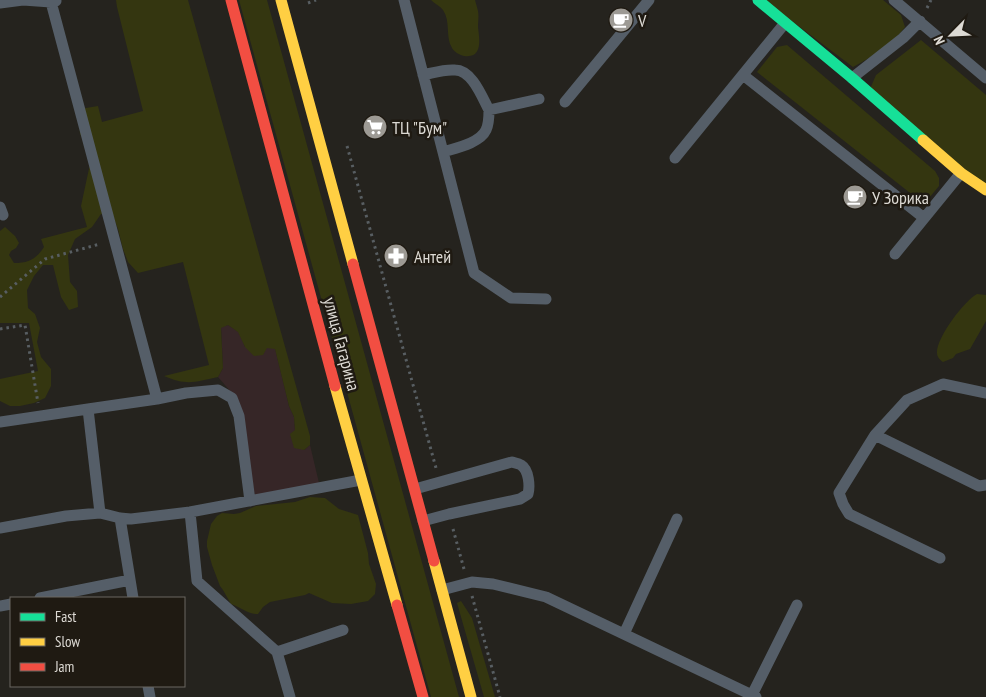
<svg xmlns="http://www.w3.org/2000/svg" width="986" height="697" font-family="'PT Sans Narrow',sans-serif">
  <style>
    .industrial { fill: #362627 }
    .green { fill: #343610 }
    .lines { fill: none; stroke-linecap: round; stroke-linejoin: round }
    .path { stroke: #585e62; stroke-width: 3; stroke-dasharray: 2.5 4; stroke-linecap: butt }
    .lane { stroke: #555e68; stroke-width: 11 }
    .fast { stroke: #16e098; stroke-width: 11 }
    .slow { stroke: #ffcf43; stroke-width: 11 }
    .jam { stroke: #f24e42; stroke-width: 11 }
    .labels { text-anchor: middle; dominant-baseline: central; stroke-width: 5; stroke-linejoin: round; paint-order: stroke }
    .poi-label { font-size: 18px; fill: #dddad4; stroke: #1f1a12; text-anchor: start }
    .street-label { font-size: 18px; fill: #dddad4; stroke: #1f1a12 }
  </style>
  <rect width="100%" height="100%" fill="#25231e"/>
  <path class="industrial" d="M228 325 239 332 245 347 275 348 289 406 294 417 295 430 304 450 310 445 319 483 255 496 237 399 218 377 223 368 221 327Z"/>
  <path class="green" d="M116 0H188L310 436V445L304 450 294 448 290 434 295 430 294 417 289 406 275 349 267 348 263 355 254 356 245 347 238 332 228 325 221 328 223 368 218 377C195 382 187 386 164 376L209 365 183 262 138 273 128 262 123 249 118 229 113 216 101 214 92 227 75 239 68 255 70 282 77 291 78 307 69 310 61 297 53 265H43L34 276 27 290 28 308 35 314 40 328 37 342 41 357 51 369V386L45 398 34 403 20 406H10L0 401V379L38 371 29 323H0V231L5 227 15 236 19 243 16 248 11 251 9 255 14 263C29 263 36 259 44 247L41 239 87 227 81 206 90 164 88 149 80 134 79 121 80 109 98 106 102 122 143 111 117 7Z
    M239 0H267L459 697H431Z
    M431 0H475C476 4 477 7 478 11 479 16 478 22 478 27 479 37 484 59 464 56 460 55 454 52 452 48 445 36 451 22 443 10 440 6 435 4 431 0Z
    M764 0H883L901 15 905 27C891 46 873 56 853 67Z
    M921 40 986 95V188L870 89 876 75Z
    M787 45 935 171 939 178V186L924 204 757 72 777 47Z
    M977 294 986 295V321L970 349 956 354 953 358 943 362C940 360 937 357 937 353 936 338 965 300 977 294Z
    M310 497 325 498 339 509 358 515 368 553 369 564 376 584 375 594 368 601 351 604 332 603 309 593 305 595 270 602 263 607 258 614C247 614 241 607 231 604L223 590 220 586 212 565 207 547V541L211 524 217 516 222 513 234 514 240 513 256 506 295 502Z
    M461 601 472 618 495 697H484L457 603Z"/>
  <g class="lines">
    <path class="path" d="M308 3 316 0
      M927 8 931 0
      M347 146 436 468
      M0 297 45 259 100 244
      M0 329 25 325 38 403
      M453 529 464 569
      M472 596 500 697"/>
    <path class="lane" d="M404 0 474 273 511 298 546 299
      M894 0 986 78
      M51 2 157 399
      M0 3 23 0 51 2 56 1
      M423 75C433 73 444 69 455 70 472 70 482 97 489 110L539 99
      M743 75 924 218
      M852 78 903 38 920 21
      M565 102 649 0
      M443 152C456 148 480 143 486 130 489 124 489 117 489 110
      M675 158 785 23
      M0 207 3 215
      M895 254 961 173
      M0 422 88 409
      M875 435 979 486 986 485
      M415 489 512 462C515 463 518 463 521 465 529 470 530 486 528 494L520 499 449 514 423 521
      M190 512 197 581 277 652 290 697
      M100 513 88 409 157 399 186 393 218 390 232 398 239 416 250 501
      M120 518 133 598
      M0 528 66 516 100 513 120 518 131 519 190 512 361 480
      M940 558 849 514 843 504 839 493 875 435 907 400 943 384 986 393
      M442 590 472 582 493 584 546 597 756 697
      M40 598 130 580
      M0 606 11 604
      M624 634 677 519
      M277 652 343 630
      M148 686 150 697
      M752 695 797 605"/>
    <path class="fast" d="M758 0 852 78 923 140"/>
    <path class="slow" d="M281 0 353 264
      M923 140 961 173 986 190
      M335 386 397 605
      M434 561 471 697"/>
    <path class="jam" d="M231 0 335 386
      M353 264 434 561
      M397 605 423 697"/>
  </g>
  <defs>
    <symbol id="cafe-disc" viewBox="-11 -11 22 22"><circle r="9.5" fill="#9d9a94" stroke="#1f1a12"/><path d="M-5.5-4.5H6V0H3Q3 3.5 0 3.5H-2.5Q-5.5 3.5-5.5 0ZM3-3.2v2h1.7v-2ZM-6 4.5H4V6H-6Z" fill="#fff"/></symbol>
    <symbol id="supermarket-disc" viewBox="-11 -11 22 22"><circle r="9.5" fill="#9d9a94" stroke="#1f1a12"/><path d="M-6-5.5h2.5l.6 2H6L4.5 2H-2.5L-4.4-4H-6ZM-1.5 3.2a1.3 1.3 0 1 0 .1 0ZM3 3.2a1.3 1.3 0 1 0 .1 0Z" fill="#fff"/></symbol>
    <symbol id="pharmacy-disc" viewBox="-11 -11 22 22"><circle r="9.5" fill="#9d9a94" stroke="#1f1a12"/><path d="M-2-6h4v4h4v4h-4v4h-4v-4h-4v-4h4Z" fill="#fff"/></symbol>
  </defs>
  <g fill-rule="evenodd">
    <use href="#cafe-disc" x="607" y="6" width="28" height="28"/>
    <use href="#supermarket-disc" x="361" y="113" width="28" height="28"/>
    <use href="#cafe-disc" x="841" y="183" width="28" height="28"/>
    <use href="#pharmacy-disc" x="382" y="242" width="28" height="28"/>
  </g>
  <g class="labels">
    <g class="poi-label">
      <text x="638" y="20">V</text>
      <text x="392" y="127">ТЦ "Бум"</text>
      <text x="872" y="197">У Зорика</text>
      <text x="414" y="256">Антей</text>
    </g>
    <g class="street-label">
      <text transform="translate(342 344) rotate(75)">улица Гагарина</text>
    </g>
  </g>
  <rect x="10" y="597" width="175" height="90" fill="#1f1a12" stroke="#6b6760"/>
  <rect x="20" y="613" width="25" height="8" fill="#16e098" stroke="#6b6760"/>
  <text x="55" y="622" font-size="15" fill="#dddad4">Fast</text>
  <rect x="20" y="638" width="25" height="8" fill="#ffcf43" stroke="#6b6760"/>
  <text x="55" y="647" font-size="15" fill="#dddad4">Slow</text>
  <rect x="20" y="663" width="25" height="8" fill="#f24e42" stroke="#6b6760"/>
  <text x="55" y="672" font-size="15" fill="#dddad4">Jam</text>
  <g transform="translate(951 35) rotate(246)" stroke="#1f1a12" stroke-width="4" paint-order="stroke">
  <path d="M0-4L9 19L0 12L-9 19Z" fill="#dddad4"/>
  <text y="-8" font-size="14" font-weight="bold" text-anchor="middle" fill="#dddad4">N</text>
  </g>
</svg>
